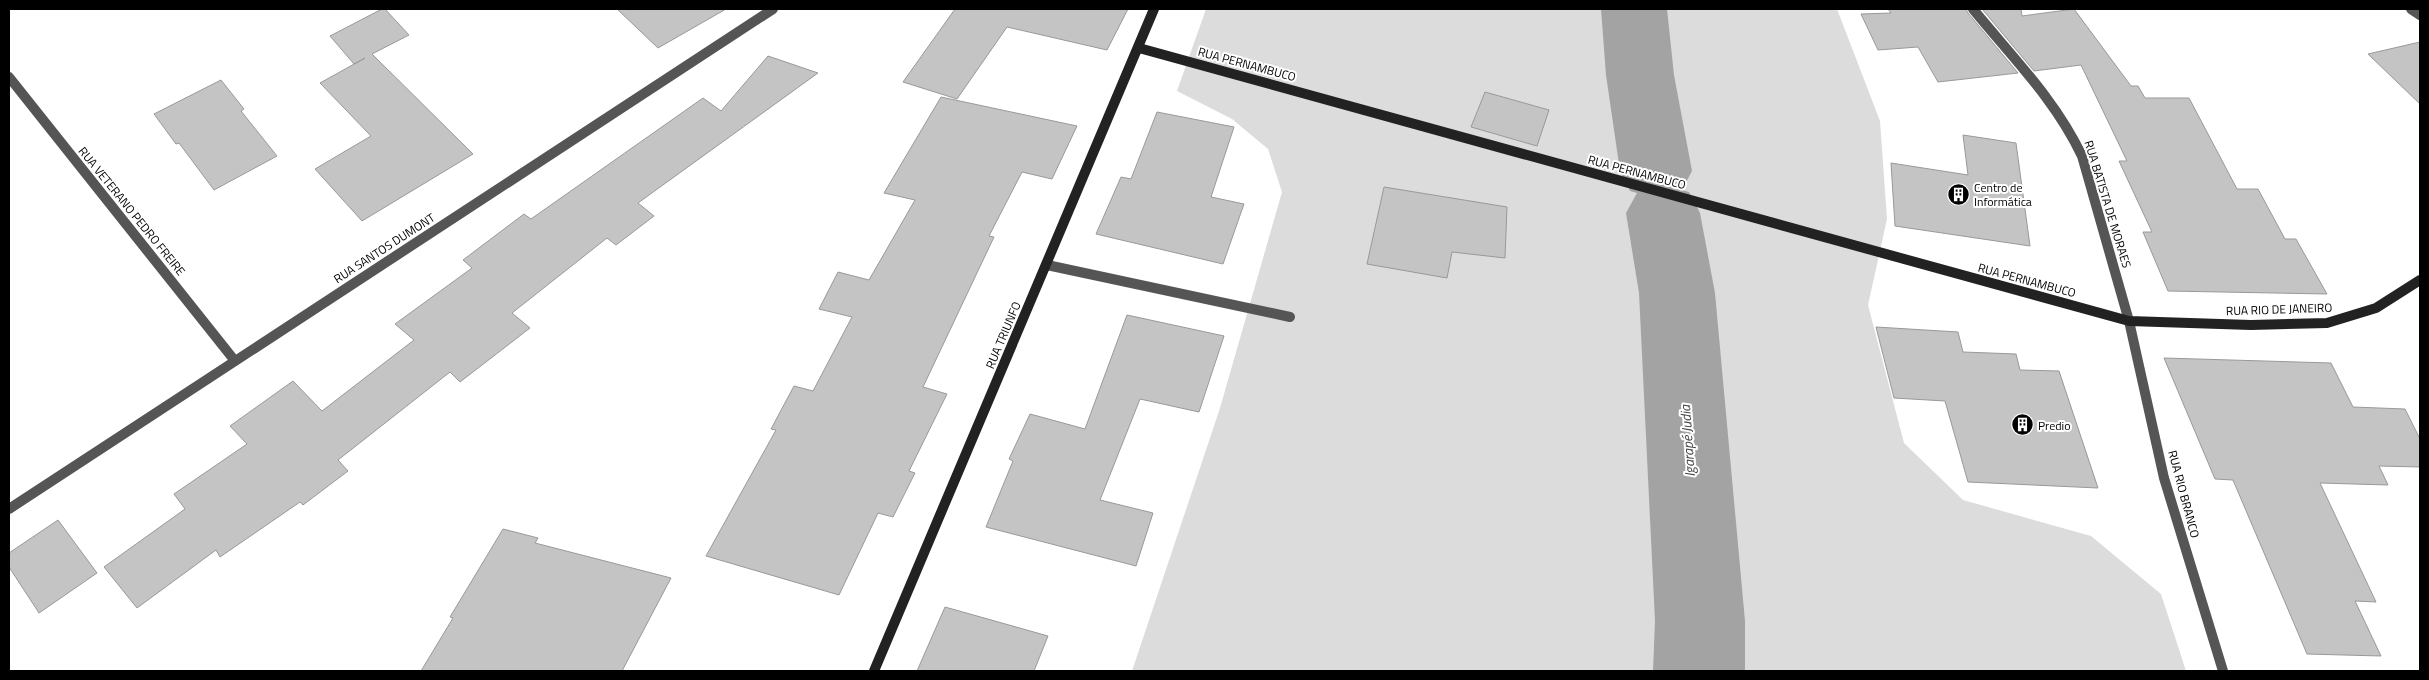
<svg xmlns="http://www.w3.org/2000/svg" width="2429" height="680" font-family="'Titillium Web',sans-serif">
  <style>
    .green { fill: #dcdcdc }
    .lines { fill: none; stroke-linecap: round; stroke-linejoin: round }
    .river { fill: #a3a3a3; fill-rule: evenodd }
    .building { fill: #c4c4c4; stroke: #999 }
    .lane { stroke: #555; stroke-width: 10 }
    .street { stroke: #555; stroke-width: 10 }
    .secondary { stroke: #222; stroke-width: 10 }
    .labels { text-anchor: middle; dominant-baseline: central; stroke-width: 4; stroke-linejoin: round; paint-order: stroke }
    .street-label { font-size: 12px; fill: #000; stroke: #fff }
    .poi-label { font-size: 12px; fill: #000; stroke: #fff; text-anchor: start }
    .water-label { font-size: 14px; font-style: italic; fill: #444; stroke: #fff }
  </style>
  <rect width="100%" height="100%" fill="#fff"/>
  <path class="green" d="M1206 9H1837L1880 121 1887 219 1868 305 1904 443 1963 500 2091 536 2161 594 2186 671H1132L1220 408 1282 192 1268 149 1232 119 1177 91Z"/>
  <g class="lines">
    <path class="river" d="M1601 9H1667L1674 75 1692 171 1682 190 1689 192 1700 213 1715 293 1745 621V671H1653L1655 621 1639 293 1626 213 1637 193 1630 191 1620 171 1606 75Z"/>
  </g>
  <path class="building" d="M382 9H385L409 35 372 54 473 154 362 221 315 169 371 136 320 83 365 58 354 64 330 36Z
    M617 9H726L658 48Z
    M955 9H1128L1107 50 1007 27 957 99 903 82Z
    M1888 9H1966L1968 13 2018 73 1938 82 1918 47 1878 50 1861 14 1891 13Z
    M1982 9H2021L2022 16 2074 9 2131 86H2138L2145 98H2189L2237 189H2258L2285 239H2296L2327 294 2168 291 2143 232H2152L2119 161H2127L2081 65 2034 71Z
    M2420 42V104L2368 54Z
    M768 56 818 73 638 203 654 216 616 245 607 238 512 313 530 328 460 382 450 372 338 460 348 471 303 505 300 502 220 557 216 550 137 608 104 567 185 509 174 494 247 444 230 426 293 381 322 411 414 340 395 324 472 268 463 260 524 214 531 219 703 98 721 111Z
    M221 80 244 109 241 111 277 156 214 190 179 143 176 144 154 114Z
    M1485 92 1549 110 1537 146 1471 127Z
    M941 97 1077 126 1052 179 1022 172 989 236 994 237 923 387 947 394 909 471 915 473 893 517 878 513 839 595 706 556 776 430 771 429 794 386 813 391 852 317 819 309 838 272 869 280 915 200 884 193Z
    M1157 112 1234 127 1211 197 1244 204 1223 264 1096 234 1121 177 1131 179Z
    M1963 135 2016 143 2030 246 1895 226 1891 163 1968 175Z
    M1384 187 1507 207 1505 258 1452 252 1447 278 1367 264Z
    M1127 315 1224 336 1199 412 1140 399 1100 500 1153 513 1136 566 986 527 1013 461 1009 459 1030 414 1085 429Z
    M1876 327 1958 332 1963 352 2016 354 2020 370 2059 371 2098 488 1968 482 1945 401 1894 398Z
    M2164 358 2331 363 2353 407 2405 409 2420 439V467L2379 466 2388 485 2320 483 2376 602 2355 601 2381 656 2307 654 2233 480 2215 479Z
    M58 520 97 573 39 613 9 567V553Z
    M503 529 538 538 535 543 671 578 622 671H421L453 618 450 617Z
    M945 607 1048 636 1034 671H917Z"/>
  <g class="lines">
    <path class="lane" d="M1047 265 1290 317"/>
    <path class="street" d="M1973 9C2012 57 2055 99 2082 156L2129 321 2164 478 2223 671
      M2411 9 2420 15
      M9 77 235 361
      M9 509 773 9"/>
    <path class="secondary" d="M1139 48 2129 321 2251 325 2327 323 2376 308 2420 280
      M874 671 1154 9"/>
  </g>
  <defs>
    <symbol id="building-disc" viewBox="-11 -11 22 22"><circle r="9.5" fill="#000" stroke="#fff"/><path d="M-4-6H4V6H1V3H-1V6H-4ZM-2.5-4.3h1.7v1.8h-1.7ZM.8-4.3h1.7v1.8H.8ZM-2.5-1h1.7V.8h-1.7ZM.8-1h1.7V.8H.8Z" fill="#fff"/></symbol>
  </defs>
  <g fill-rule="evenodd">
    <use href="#building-disc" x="1946" y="182" width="25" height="25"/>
    <use href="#building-disc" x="2010" y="412" width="25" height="25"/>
  </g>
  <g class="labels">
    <g class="street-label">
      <text transform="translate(1247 64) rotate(15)">RUA PERNAMBUCO</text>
      <text transform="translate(1637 172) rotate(15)">RUA PERNAMBUCO</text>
      <text transform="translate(2108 204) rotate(73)">RUA BATISTA DE MORAES</text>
      <text transform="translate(132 211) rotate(51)">RUA VETERANO PEDRO FREIRE</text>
      <text transform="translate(384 248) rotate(-33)">RUA SANTOS DUMONT</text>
      <text transform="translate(2027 280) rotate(15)">RUA PERNAMBUCO</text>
      <text transform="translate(2279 309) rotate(-2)">RUA RIO DE JANEIRO</text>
      <text transform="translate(1003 335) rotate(-67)">RUA TRIUNFO</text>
      <text transform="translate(2184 494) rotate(75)">RUA RIO BRANCO</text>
    </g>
    <g class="poi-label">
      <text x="1974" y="187">Centro de<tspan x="1974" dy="14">Informática</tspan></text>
      <text x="2038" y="425">Predio</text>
    </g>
    <g class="water-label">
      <text transform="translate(1687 441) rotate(-94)">Igarapé Judia</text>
    </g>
  </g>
  <rect width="2429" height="680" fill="none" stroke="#000000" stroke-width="20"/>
</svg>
